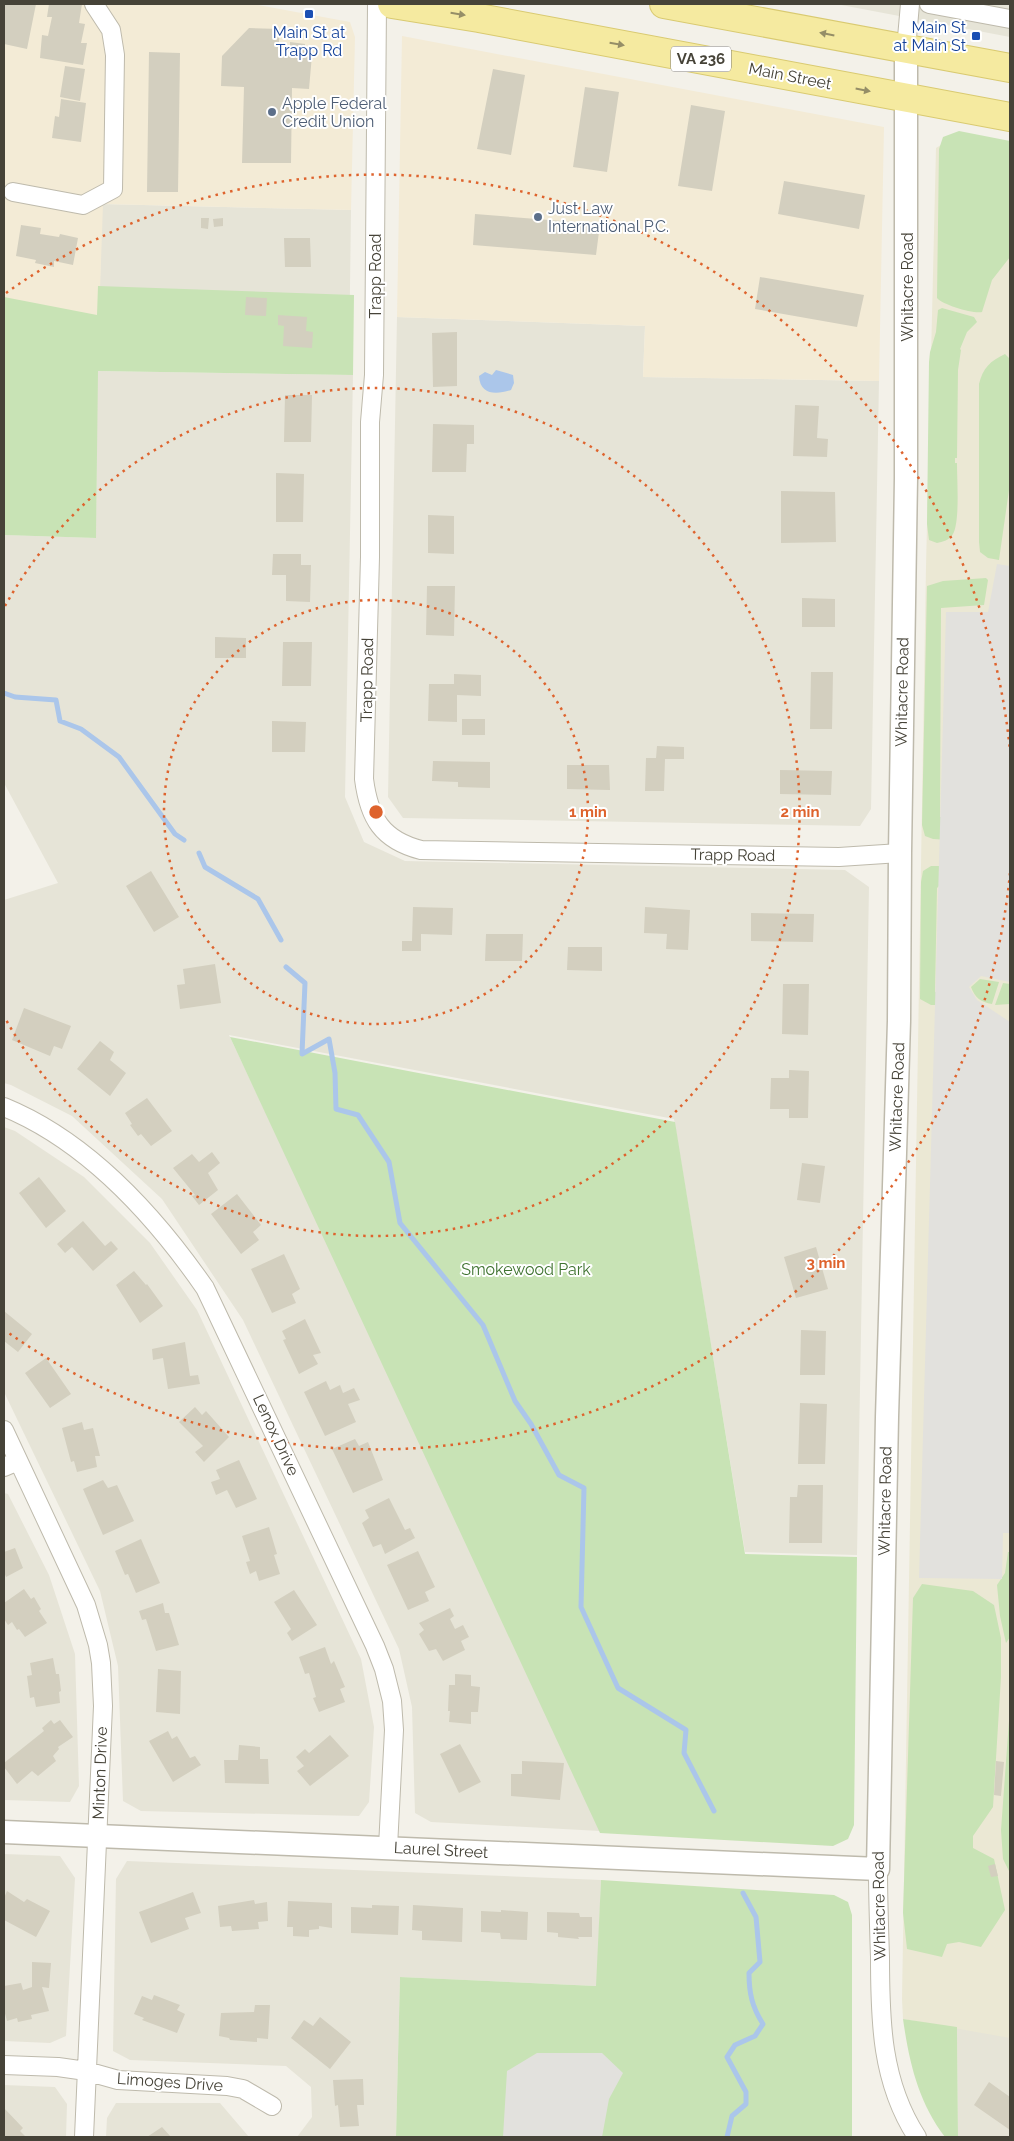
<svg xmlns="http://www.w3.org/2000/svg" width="1014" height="2141" font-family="Raleway,sans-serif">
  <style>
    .residential { fill: #e6e4d7 }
    .commercial { fill: #f3ebd6 }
    .education { fill: #ebe8d4 }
    .green { fill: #c8e3b5 }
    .parking { fill: #e2e1dd }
    .water { fill: #abc6ea }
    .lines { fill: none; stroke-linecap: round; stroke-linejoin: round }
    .stream { stroke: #abc6ea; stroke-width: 5 }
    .building { fill: #d3cfbf }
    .minor-casing { stroke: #bebaac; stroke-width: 20 }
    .tertiary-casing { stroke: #bebaac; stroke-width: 25 }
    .primary-casing { stroke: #d9ca71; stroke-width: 30 }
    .minor { stroke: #fff; stroke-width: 18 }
    .tertiary { stroke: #fff; stroke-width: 22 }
    .primary { stroke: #f5eaa0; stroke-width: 28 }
    .oneway { fill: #958e67 }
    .ring { fill: none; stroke: #de632d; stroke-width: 2.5; stroke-dasharray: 2.5 5 }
    .transit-dot { fill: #1a4fb4; stroke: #fff; stroke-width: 2 }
    .service-dot { fill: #5c6f8a; stroke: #fff; stroke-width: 2 }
    .labels { text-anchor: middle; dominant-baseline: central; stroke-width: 4; stroke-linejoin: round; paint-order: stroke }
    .shield { fill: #fff; stroke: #7e7b74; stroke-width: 1 }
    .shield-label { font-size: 15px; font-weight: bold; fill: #464338 }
    .transit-label { font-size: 16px; fill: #164399; stroke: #fff; text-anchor: end }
    .street-label { font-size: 16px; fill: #464338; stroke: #fff }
    .service-label { font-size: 16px; fill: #4e5e75; stroke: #fff; text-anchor: start }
    .park-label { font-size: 16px; fill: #3f7330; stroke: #fff }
    .centre { fill: #de632d; stroke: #fff; stroke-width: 2.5 }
    .ring-label { font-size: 15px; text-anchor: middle; font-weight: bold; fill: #de632d; stroke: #fff; stroke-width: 4; stroke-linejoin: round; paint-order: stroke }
  </style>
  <rect width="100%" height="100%" fill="#f3f1e9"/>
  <path class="residential" d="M836 4H1010V37Z
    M102 204 351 210 349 364 99 319Z
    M397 317 645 326 643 377 879 381 871 809 860 826 403 818 388 797Z
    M97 371 353 375 345 797 364 842 405 861 845 870 869 887 857 1555 745 1552 674 1119 229 1035 396 1389 600 1831 431 1822 415 1813 412 1707 399 1649 243 1320 162 1199 72 1116 11 1085 4 1083V900L58 883 4 783V535L96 538Z
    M4 1127 15 1131 84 1177 150 1243 197 1310 361 1659 374 1727 369 1802 359 1816 141 1811 123 1801 118 1666 100 1591 4 1392Z
    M4 1493 8 1494 49 1575 75 1654 79 1786 70 1802 4 1800Z
    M4 1854 60 1856 75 1878 66 2036 50 2043 4 2041Z
    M127 1861 601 1880 597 1986 400 1977 396 2137H297L312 2117 311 2087 286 2066 130 2060 113 2051 116 1879Z
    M957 2027 1010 2037V2137H958Z
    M4 2085 55 2087 67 2104 66 2137H4Z
    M116 2103H220L249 2137H106L107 2118Z"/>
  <path class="commercial" d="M4 4H252L350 22 355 37 351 210 103 204 99 319 4 301Z
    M402 36 884 127 879 381 643 377 645 326 397 317Z"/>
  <path class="education" d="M957 135 1010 145V2038L903 2019 902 1999 926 567 936 148Z"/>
  <path class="green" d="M959 131 1010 141V257L992 280 982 312C973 314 943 305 937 298L939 149 943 137Z
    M98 286 354 295 353 375 98 371 96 538 4 535V297L97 315Z
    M942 308 974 317 977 322 967 332 960 349 961 350 958 370 957 458H955V463H957C957 479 960 522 953 534 950 540 942 542 937 543L929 540 927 524 929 362 930 352 936 332 938 310Z
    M1005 354 1010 359V483L999 560 988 558 980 552 979 542V384C983 368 990 361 1005 354Z
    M986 578 988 580 984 605 941 608 940 817H954L948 840 933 839 925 836 922 825 927 586 943 581Z
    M931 866H951L952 873 937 888 935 992 947 993 945 1005H931L920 999 921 882 923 871Z
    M980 979 999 982 992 1004C981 1002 975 998 971 987Z
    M1003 983 1010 984V1004L995 1005Z
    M230 1037 675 1122 745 1554 857 1557 854 1825 848 1839 833 1846 600 1833Z
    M1008 1552H1010V1637L1006 1643 1000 1616 997 1585 1005 1573Z
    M922 1584 973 1591 994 1605 1001 1638V1677L993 1807 973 1836V1848L994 1859 1005 1910 981 1947 959 1942 947 1944 942 1957 907 1949 903 1913 913 1598Z
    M1010 1707V1873L1003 1859 1001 1830Z
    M601 1880 834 1895 848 1902 852 1915V2137H396L400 1977 596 1986Z
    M903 2019 957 2027 958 2137H945C918 2102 909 2061 903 2019Z"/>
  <path class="parking" d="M997 564 1010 566V982L981 976 969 987 977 1000 1010 1022V1533H1003L1002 1579 919 1578 946 612H988Z
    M537 2053H602L623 2073 609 2099 602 2137H503L507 2071Z"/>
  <path class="water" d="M496 370 513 375 514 383 511 390C496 395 480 395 479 376L485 372 492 375Z"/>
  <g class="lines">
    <path class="stream" d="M4 693 15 697 56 700 60 721 81 729 119 757 175 834 184 840
      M199 853 205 867 258 899 281 940
      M286 967 305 983 302 1054 329 1039 335 1073 336 1109 358 1115 389 1162 400 1223 483 1325 515 1401 531 1424 559 1475 584 1488 581 1607 618 1688 686 1730 684 1753 714 1811
      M727 2137 732 2116 746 2104V2092L727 2057 735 2045 755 2036 763 2024C752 2007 749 1993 749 1973L760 1962 756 1917 743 1893"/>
  </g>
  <path class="building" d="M4 4H36L27 49 4 44Z
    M49 4H82L79 23 85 24 81 43H87L83 65 40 58 42 35 48 36 52 17H47Z
    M249 28 280 29 278 54 290 56V42L305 44V55H312L309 89 292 88 291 163H242L244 87 221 86 222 56Z
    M149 52 180 53 178 192H147Z
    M65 66 85 69 80 101 60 97Z
    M493 69 525 75 511 155 477 149Z
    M585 87 619 92 607 172 573 167Z
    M61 99 86 103 81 142 52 138 55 116 59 117Z
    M691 105 725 111 712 191 678 186Z
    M784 181 865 195 859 229 778 214Z
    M475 214 600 224 596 255 473 245Z
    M201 218H209L208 229 201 228Z
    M223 218V226L214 227 213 219Z
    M21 225 41 228 40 234 59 237 60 234 78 238 73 265 54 261V267L35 263 36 260 16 256Z
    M284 238H310L311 267H285Z
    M760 277 864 295 857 327 755 309Z
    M246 297 267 298 266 316 245 315Z
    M278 315 307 317 306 331 313 332 312 348 283 346 284 326 278 325Z
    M457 332V386L433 387 432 333Z
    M285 395H312L311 442H284Z
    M795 405 819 406 817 438 828 439 827 457 793 456Z
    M433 424 474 425V444H467L466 472H432Z
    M276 473 304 474 303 522H276Z
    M781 491 835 492 836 542 781 543Z
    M428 515 454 516V554L428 553Z
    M273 554H301V565H311L310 602 286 601V575H272Z
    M427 586H455L454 636 426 635Z
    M802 598 835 599V627H802Z
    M215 637 246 638V658H215Z
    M283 642H312L311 686H282Z
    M811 672H833L832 729H810Z
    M454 674 481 675V696L457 695V722L428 721 429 684H454Z
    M462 719H485V735H462Z
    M272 721 306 722 305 752H272Z
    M657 746 684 747V759H665L664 791H645L646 758H656Z
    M433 761 490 762V788L458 787V782L432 781Z
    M567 765H609L610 790 567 789Z
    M780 770 832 771 831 795 780 794Z
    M151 871 179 917 154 932 126 886Z
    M413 907 453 908 452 935 421 934V951H402V941H412Z
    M645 907 690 910 688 950 666 949 667 934 644 933Z
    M751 913 814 914 813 942 751 941Z
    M486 934H523L522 961H485Z
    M568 947H602V971L567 970Z
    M215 964 221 1003 180 1009 177 985 185 984 183 969Z
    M783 984H809L808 1035 782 1034Z
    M24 1008 71 1026 62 1049 54 1046 50 1056 12 1040Z
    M100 1041 114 1052 110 1060 126 1073 110 1096 77 1069Z
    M789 1070 809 1071 808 1118H789V1109H770L771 1078H789Z
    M147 1098 172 1131 151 1146 141 1134 138 1136 130 1125 132 1124 125 1113Z
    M212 1152 220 1163 208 1173 218 1190 199 1205 192 1196 195 1195 173 1168 192 1154 199 1162Z
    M802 1163 825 1166 820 1203 797 1200Z
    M39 1177 66 1211 46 1228 19 1193Z
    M237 1194 261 1225 253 1232 259 1240 241 1254 211 1214Z
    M83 1221 105 1246 111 1241 118 1249 93 1271 72 1247 65 1253 57 1244Z
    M816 1247 828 1289 796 1298 784 1257Z
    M284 1254 300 1289 292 1294 296 1303 272 1313 251 1269Z
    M134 1271 146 1285 147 1284 163 1306 140 1323 116 1285Z
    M4 1311 32 1334 18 1352 4 1341Z
    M305 1319 321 1353 313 1355 318 1364 299 1374 283 1340 286 1339 282 1331Z
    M801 1330 826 1331 825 1375H800Z
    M185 1342 190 1376 198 1375 200 1384 168 1389 163 1358 153 1360 152 1349Z
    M46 1358 71 1394 50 1408 25 1373Z
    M326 1381 330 1390 340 1385 343 1393 354 1388 360 1400 348 1404 356 1422 325 1436 304 1392Z
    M800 1403 827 1404 825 1464H798Z
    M195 1407 202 1415 206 1411 229 1437 204 1462 195 1452 203 1446 179 1422Z
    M82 1422 84 1430 93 1428 100 1456H95L97 1467 77 1472 74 1461 71 1462 62 1428Z
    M355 1439 359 1446 368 1442 383 1480 353 1493 332 1449Z
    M239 1460 257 1499 236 1508 227 1490 216 1495 211 1482 220 1479 216 1470Z
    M103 1480 108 1488 117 1485 134 1521 103 1535 83 1489Z
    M798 1485H823L822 1543H789L790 1497H797Z
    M389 1498 405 1530 410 1528 415 1538 385 1554 381 1544 373 1547 362 1523 369 1518 365 1510Z
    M269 1527 277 1554 274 1555 280 1574 259 1581 256 1571 250 1574 246 1562 250 1561 242 1536Z
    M141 1539 160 1583 136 1593 128 1574 125 1575 115 1551Z
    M15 1548 23 1568 6 1577 4 1572V1552Z
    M418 1551 435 1587 425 1592 429 1601 408 1610 387 1565Z
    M24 1589 31 1599 34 1597 41 1609 39 1611 47 1623 25 1637 19 1629 17 1630 12 1622 8 1625 4 1619V1603Z
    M294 1590 317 1625 292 1641 287 1633 291 1629 274 1602Z
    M163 1603 165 1613H169L179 1645 156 1651 146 1619 142 1620 139 1611Z
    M450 1608 454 1616 450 1619 455 1629 463 1625 469 1637 461 1641 465 1650 443 1661 436 1649 429 1651 419 1634 424 1630 419 1623Z
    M325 1647 331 1664 334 1661 345 1687 340 1689 345 1702 319 1712 313 1698 316 1697 309 1673 305 1674 299 1657Z
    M53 1658 56 1674H59L61 1691 59 1692 60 1703 36 1707 34 1697 30 1698 27 1676 32 1675 30 1663Z
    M158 1669 181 1671 180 1714 156 1712Z
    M455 1674 471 1675V1686L480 1687 478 1712H471V1724L449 1722 450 1711H448L449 1685H455Z
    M51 1720 54 1724 60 1720 73 1737 58 1747 59 1749 53 1756 56 1761 38 1776 32 1771 17 1784 4 1767V1763L44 1731 42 1728Z
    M168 1731 172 1739 177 1736 190 1758 195 1756 201 1765 173 1782 149 1741Z
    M330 1735 349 1756 310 1786 297 1771 304 1766 296 1757 305 1749 309 1753Z
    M460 1744 481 1782 459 1793 440 1754Z
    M239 1745 260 1747V1759H268L269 1784 225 1783 224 1760H238Z
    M522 1761 564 1763 560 1800 511 1796V1774H522Z
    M996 1761 1004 1762 1001 1796 994 1795Z
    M995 1864 998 1876 991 1877 988 1866Z
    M7 1891 24 1902 27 1899 50 1911 36 1937 4 1920V1898Z
    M193 1892 201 1913 185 1918 189 1929 151 1943 139 1912Z
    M254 1900 255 1904 267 1902 268 1921 258 1922 259 1929 232 1931 231 1926 220 1927 218 1906Z
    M288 1901 332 1903V1928L319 1926V1929L309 1930V1937L293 1936V1927H287Z
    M372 1905 399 1906 398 1935 351 1933V1907L372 1908Z
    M413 1905 463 1908 462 1942 422 1940V1931L412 1930Z
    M501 1910 528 1912 527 1940 501 1939 500 1933 481 1932V1911L501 1912Z
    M547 1912 579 1913 580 1917H592V1937H578L579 1939 558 1937V1933L547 1932Z
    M32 1962 51 1963 49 1988 42 1987 49 2011 31 2015 32 2019 18 2022 17 2018 7 2021 4 2010V1986L21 1983 23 1990 32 1987Z
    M154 1995 180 2005 177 2010 185 2014 177 2033 142 2020 144 2018 134 2014 142 1996 152 2000Z
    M255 2005H270L268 2039 257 2038V2042L230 2040 229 2038 219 2036 221 2013 254 2012Z
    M320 2017 351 2042 330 2069 291 2038 304 2020 313 2026Z
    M363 2079 364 2105H357L359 2126 340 2127 338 2105 335 2106 333 2080Z
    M989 2082 1010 2097V2130L974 2105Z
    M4 2108 23 2128 20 2131 26 2137H4Z
    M162 2127 171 2137H147Z"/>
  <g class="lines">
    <defs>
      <path id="minor" d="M377 4 374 375 370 422V557L364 779C369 818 382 840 421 850L839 857 900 853
        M929 4 1010 19
        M906 49 910 4
        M13 192 83 205 113 189 115 55 111 30 94 4
        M4 1107C87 1141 155 1216 205 1288L375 1646 384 1669 392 1701 394 1730 388 1847
        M4 1430 86 1605 98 1645 101 1663 103 1706 84 2137
        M4 1467 18 1461
        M878 1869C878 1898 879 1927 880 1957 880 2020 881 2082 917 2137
        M4 2065 58 2067 86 2071 118 2080 227 2086 243 2089 272 2106"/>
      <path id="tertiary" d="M4 1832 878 1869 887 1417 899 1021 900 853 906 478V49"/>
      <path id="primary" d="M392 4 479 18 1010 117
        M664 4 1010 68"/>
    </defs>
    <use href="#minor" class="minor-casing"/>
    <use href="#tertiary" class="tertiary-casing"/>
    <use href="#primary" class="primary-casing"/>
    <use href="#minor" class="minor"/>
    <use href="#tertiary" class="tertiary"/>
    <use href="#primary" class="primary"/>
  </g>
  <defs><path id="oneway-solid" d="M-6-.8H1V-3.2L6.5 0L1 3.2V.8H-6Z" transform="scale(1.25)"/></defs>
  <g class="oneway">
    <use href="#oneway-solid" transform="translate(458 14) rotate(9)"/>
    <use href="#oneway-solid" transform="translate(827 34) rotate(-169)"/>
    <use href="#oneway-solid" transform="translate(617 44) rotate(10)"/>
    <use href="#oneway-solid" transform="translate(863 90) rotate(11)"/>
  </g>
  <g class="ring">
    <circle cx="376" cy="812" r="212"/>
    <path d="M5 606A424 424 0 1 1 5 1018"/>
    <path d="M1010 873A637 637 0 0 1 6 1331M6 293A637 637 0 0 1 1010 751"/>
  </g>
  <g class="transit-dot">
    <rect x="304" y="9" width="10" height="10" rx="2.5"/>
    <rect x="971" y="31" width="10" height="10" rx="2.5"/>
  </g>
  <g class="service-dot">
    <circle cx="272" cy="112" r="5"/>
    <circle cx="538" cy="217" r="5"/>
  </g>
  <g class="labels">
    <rect class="shield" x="671" y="46.5" width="60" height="25" rx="4"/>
    <g class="shield-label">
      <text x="701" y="59">VA 236</text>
    </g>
    <g class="transit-label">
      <text x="966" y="27">Main St<tspan x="966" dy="18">at Main St</tspan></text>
      <text x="309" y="32" text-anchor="middle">Main St at<tspan x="309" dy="18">Trapp Rd</tspan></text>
    </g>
    <g class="street-label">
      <text transform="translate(790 76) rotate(11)">Main Street</text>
      <text transform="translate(375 276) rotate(-90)">Trapp Road</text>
      <text transform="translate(907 287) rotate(-90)">Whitacre Road</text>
      <text transform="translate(367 680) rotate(-89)">Trapp Road</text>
      <text transform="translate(902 692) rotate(-89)">Whitacre Road</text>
      <text transform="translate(733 855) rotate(1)">Trapp Road</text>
      <text transform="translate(897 1097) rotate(-88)">Whitacre Road</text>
      <text transform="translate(276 1435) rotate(65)">Lenox Drive</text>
      <text transform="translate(885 1501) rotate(-89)">Whitacre Road</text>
      <text transform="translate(100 1773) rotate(-88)">Minton Drive</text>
      <text transform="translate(441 1850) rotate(3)">Laurel Street</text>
      <text transform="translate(879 1906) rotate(-91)">Whitacre Road</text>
      <text transform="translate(170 2082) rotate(4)">Limoges Drive</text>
    </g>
    <g class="service-label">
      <text x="282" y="103">Apple Federal<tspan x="282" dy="18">Credit Union</tspan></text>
      <text x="548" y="208">Just Law<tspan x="548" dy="18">International P.C.</tspan></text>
    </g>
    <g class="park-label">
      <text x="526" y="1269">Smokewood Park</text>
    </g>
  </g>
  <circle cx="376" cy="812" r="8" class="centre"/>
  <g class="ring-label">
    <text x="588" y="817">1 min</text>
    <text x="800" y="817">2 min</text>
    <text x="826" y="1268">3 min</text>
  </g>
  <rect width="1014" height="2141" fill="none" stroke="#464338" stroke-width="10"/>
</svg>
